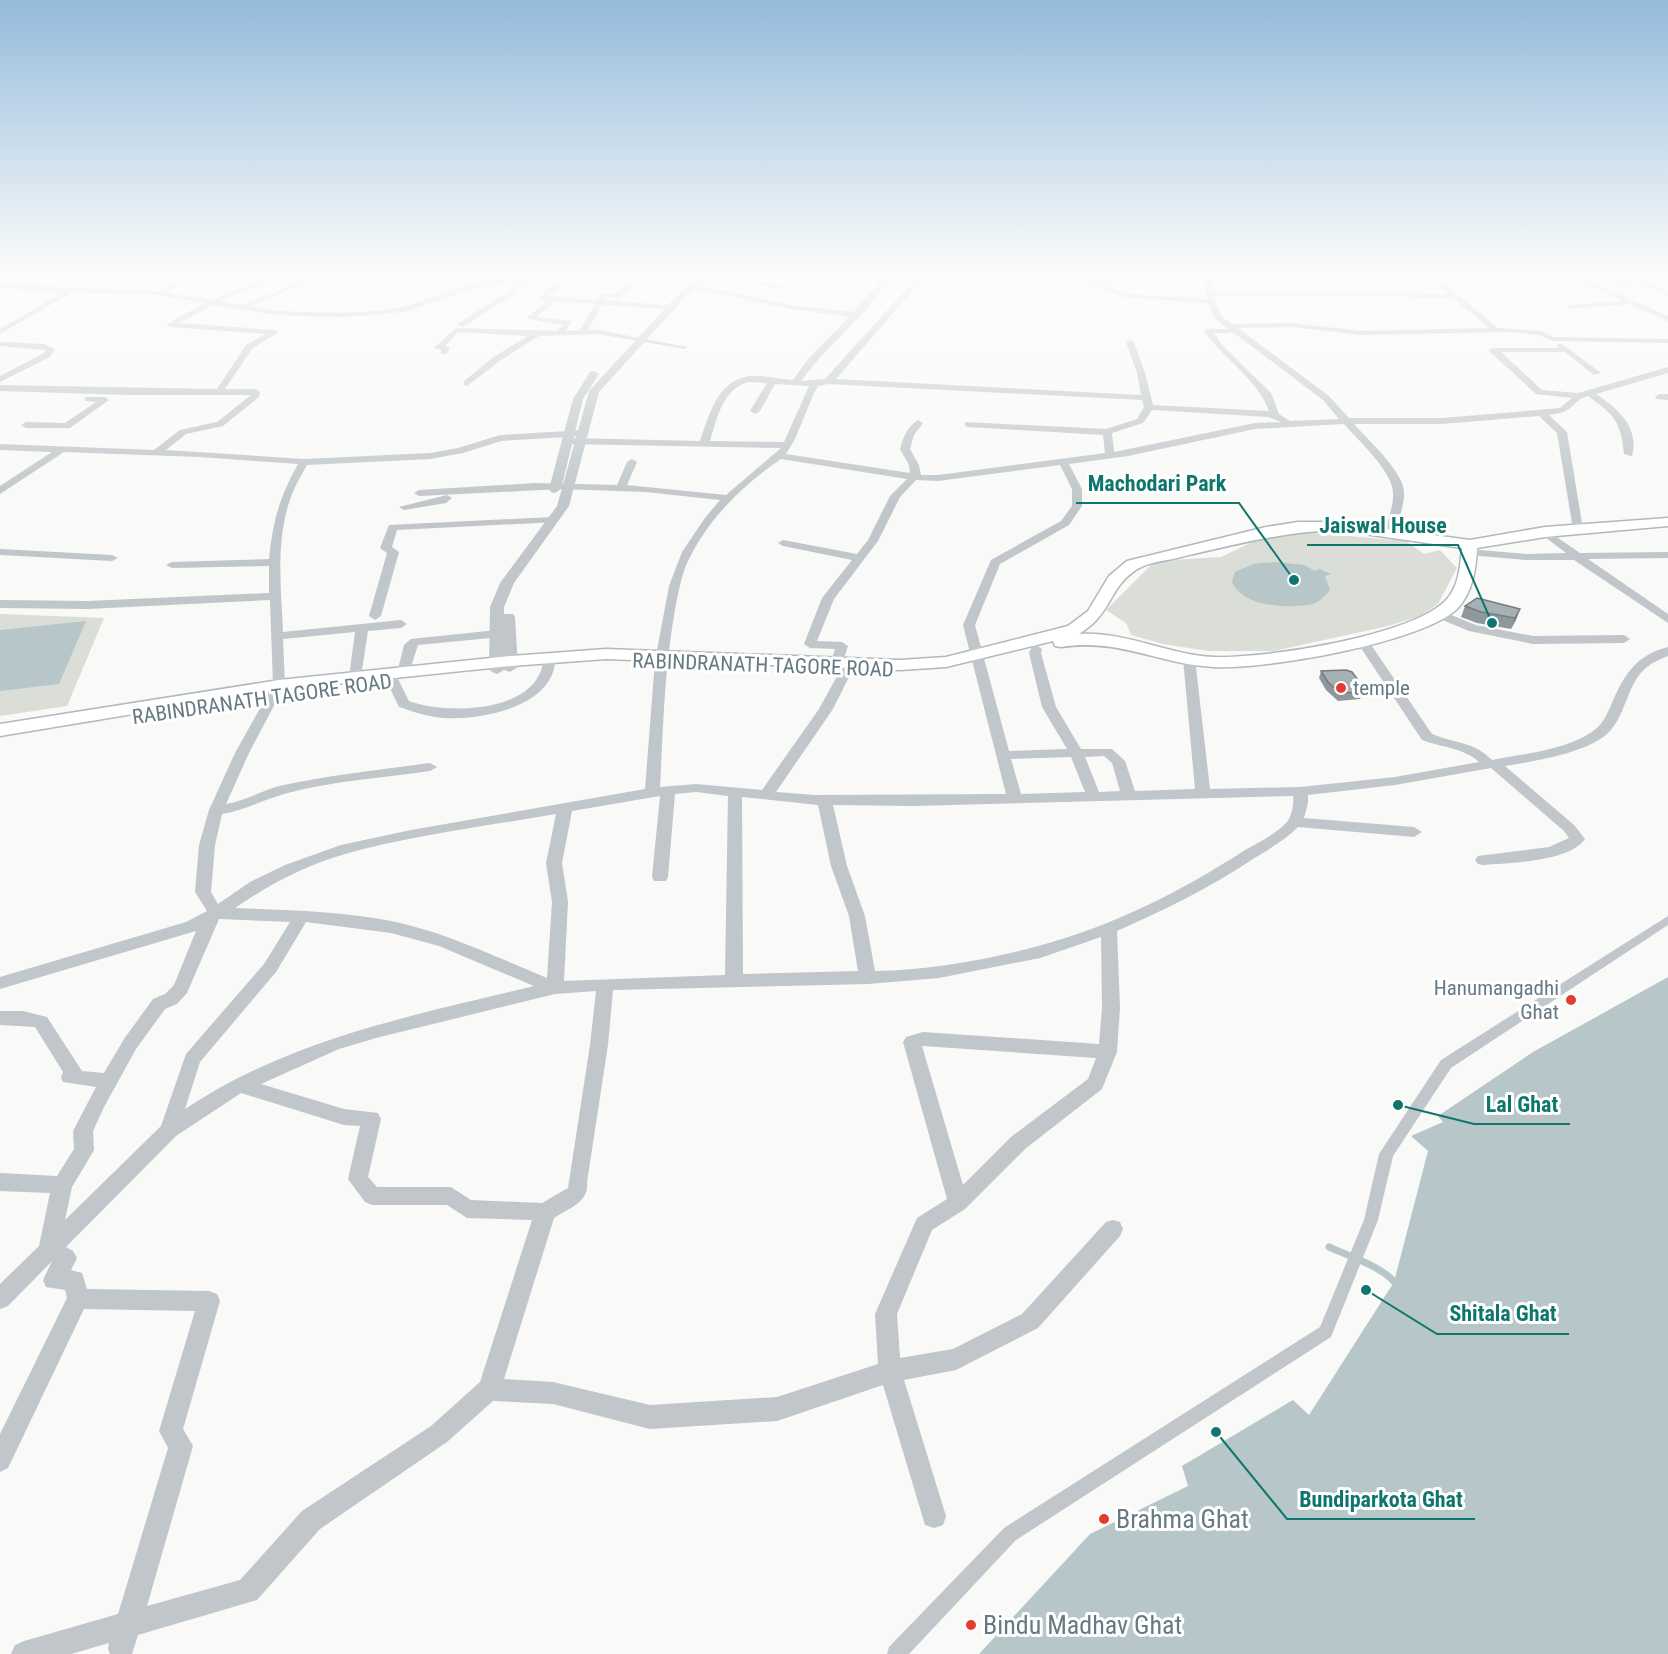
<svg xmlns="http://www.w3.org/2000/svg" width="1668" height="1654" font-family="'Roboto Condensed',sans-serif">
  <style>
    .green { fill: #daded6 }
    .water { fill: #b7c6c8 }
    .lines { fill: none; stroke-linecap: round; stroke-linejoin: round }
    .stream { stroke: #b7c6c8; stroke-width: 7 }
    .secondary-casing { stroke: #b0b9bc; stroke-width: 3 }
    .pedestrian { fill: #c0c6c9; fill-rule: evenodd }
    .minor { fill: #c0c6c9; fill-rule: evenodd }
    .tertiary { fill: #c0c6c9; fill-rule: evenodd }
    .secondary { fill: #fff; fill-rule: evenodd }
    .wall { fill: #8e989c }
    .shaded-wall { fill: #747c7f }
    .building { fill: #a5b1b5; stroke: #747c7f; stroke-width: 1.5 }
    .poi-dot { fill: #e03d30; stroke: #fff; stroke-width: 2 }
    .labels { text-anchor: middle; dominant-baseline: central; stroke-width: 6; stroke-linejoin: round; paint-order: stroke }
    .street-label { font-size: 21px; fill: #657a82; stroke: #fff }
    .poi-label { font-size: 21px; fill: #657a82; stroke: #fff; text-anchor: start }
    .near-poi-label { font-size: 26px; fill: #657a82; stroke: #fff; text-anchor: start }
    .leader { fill: none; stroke: #0f766e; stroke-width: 2 }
    .callout-dot { fill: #0f766e; stroke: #fff; stroke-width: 2 }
    .callout-label { font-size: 22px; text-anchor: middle; font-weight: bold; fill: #0f766e; stroke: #fff; stroke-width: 6; stroke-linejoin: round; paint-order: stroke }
  </style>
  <rect width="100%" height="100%" fill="#f9f9f7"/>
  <path class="green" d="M1302 532 1406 541 1424 554 1440 550 1457 568 1438 604 1420 616 1388 626 1274 651H1208L1163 644 1131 635 1126 623 1106 610 1155 561 1221 557 1263 537Z
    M0 614 104 618 67 706 0 716Z"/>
  <path class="water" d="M1275 562 1304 565 1315 571 1320 569 1331 574 1325 576 1330 590C1325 596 1320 602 1312 604 1287 609 1243 607 1232 582L1235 572 1253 564Z
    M86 621 59 684 0 691V630Z
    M1668 977V1654H979L1090 1534 1188 1486 1182 1466 1293 1400 1309 1415 1394 1282 1428 1151 1411 1136 1443 1122 1438 1116 1533 1052Z"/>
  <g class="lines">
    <path class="stream" d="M1329 1247C1346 1255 1383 1267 1394 1282H1398"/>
    <defs>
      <path id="secondary" d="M1668 518V526L1545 537 1477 548C1476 569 1473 591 1458 608 1423 643 1263 670 1213 667 1158 664 1119 638 1061 647L1055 646 1053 641 946 667 900 670 606 659 511 666 279 690 0 736V724L279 680 511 656 606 649 900 660 946 657 1068 626 1088 611 1109 576 1127 561 1266 527 1298 522H1336L1470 540 1545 527ZM1336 530 1462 548C1460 566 1459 587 1446 600 1413 636 1263 659 1214 657 1168 655 1126 631 1079 634 1111 615 1109 589 1133 572 1145 562 1166 561 1181 557 1233 545 1282 532 1336 530Z"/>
    </defs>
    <use href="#secondary" class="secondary-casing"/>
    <path class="pedestrian" d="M1668 916V925L1451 1068 1393 1156 1378 1220 1331 1337 1016 1540 909 1654H887L889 1647 1004 1528 1320 1327 1364 1220 1379 1154 1441 1060Z"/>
    <path class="minor" d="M182 275H190L167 293 211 300 276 275H284L220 301 242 305 319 275H327L251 306 277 311 337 313 377 311 404 307 468 285 509 278 663 275 660 277 641 278 620 298H605L604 300 663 305H666V309L602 305 588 330H598L688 347 684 349 598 334 539 336 501 360 467 386 464 385V381L495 356 528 336 458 332 445 346 450 348 447 354H441V350L434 348 456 328 557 331 563 325 526 318 547 301 538 298 553 284 560 286 549 296 597 300 600 294H615L632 278 525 282 513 296 462 327 458 325 459 323 507 292 517 282 472 289 408 311 377 315 337 317 277 315 213 305 179 323 275 330 279 332 252 349 225 389H256L260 392 259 397 223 426 186 434 166 450 304 459 430 453 458 448 500 435 584 430 589 433 584 436 501 441 463 453 430 459 307 465C302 474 296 484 292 494 275 538 281 586 283 632L401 620 407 624 401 628 368 631 361 677 355 681 349 677 355 632 283 639 285 685 249 753 226 804C245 801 261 791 279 786 329 775 379 770 430 763L437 767 430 771C382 778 331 781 284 794 263 800 245 810 222 814L215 845 211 892 218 904 250 882 285 865 341 845 411 830 645 789 655 661 669 586 682 552 705 518 720 500 646 492 562 489 419 496 414 493 419 490 535 483 617 485 627 462 632 459 637 462 627 485 726 495 781 448 570 444 565 441 570 438 700 441C709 415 718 379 750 376 764 375 779 379 793 380L809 358 849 317 791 309 685 287 688 283 791 305 853 312 886 275H892C869 314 828 343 801 381L825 379 919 275H926L836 379 1141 395 1137 373 1126 342 1130 340 1134 342 1145 373 1153 405 1269 411C1258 379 1223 359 1204 331L1208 329H1228L1215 319 1208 303 1127 298 1080 281 985 277 981 275 1127 279 1130 283 1099 282 1127 294 1207 299 1205 275H1212L1214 292H1389L1449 294 1426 275H1434L1498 328 1541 331 1554 337 1668 339V343L1553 341 1539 335 1509 332 1362 335 1292 327 1238 328 1329 396 1349 418H1442L1560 408 1572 398 1536 394 1490 352 1489 350 1493 348H1559L1557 345 1561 343 1601 373 1594 375 1565 352H1501L1542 390 1578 393 1668 367V373L1596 394C1617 408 1640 427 1632 456L1624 454C1621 421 1614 415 1588 396 1570 401 1577 412 1549 415L1567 432 1583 529 1578 532 1573 529 1557 433 1539 416 1442 424H1354C1368 440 1402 470 1404 491 1405 504 1398 520 1395 533L1390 536 1385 533C1388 520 1394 504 1393 492 1392 471 1358 440 1344 424L1255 429 1128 456 1069 464 1082 489V506L1069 525 1000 564 975 625 1009 751 1067 749 1042 707 1029 653 1032 646 1036 645 1042 649 1041 653 1056 707 1081 749H1112L1125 761 1135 791 1195 789 1183 659 1185 656 1189 655 1195 659 1210 789 1300 787 1395 777 1479 762C1464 748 1441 747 1422 740L1357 642 1359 639H1367L1432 734C1456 744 1473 741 1492 760 1524 754 1574 749 1598 727 1604 721 1608 712 1612 703 1624 675 1636 655 1668 647V656C1661 659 1653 662 1647 667 1627 683 1627 712 1610 731 1590 753 1534 761 1505 766L1574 825 1585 839C1569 862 1509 863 1483 865L1478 864 1475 860 1478 856 1549 847 1569 838 1564 831 1491 768 1395 785 1308 795V803L1304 818 1414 827 1422 832 1414 837 1298 827C1285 840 1269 849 1253 859 1210 888 1164 910 1117 931L1120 1008 1117 1052 1104 1084 1102 1089 1025 1149 965 1209 932 1230 897 1314 900 1358 953 1349 1022 1314 1106 1222 1113 1220 1120 1222 1123 1229 1120 1236 1038 1328 956 1370 904 1380 946 1516 943 1525 934 1528 925 1525 883 1385 777 1421 650 1429 553 1404 493 1401 447 1442 320 1529 257 1600 138 1635 132 1654H110L108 1649 109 1643 71 1654H11L15 1645 24 1641 118 1614 168 1448 159 1431 195 1311 84 1309 8 1468 0 1472V1434L67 1298 65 1290 46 1287 43 1280 52 1261 8 1306 0 1309V1284L39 1246 50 1193 0 1191V1173L57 1176 74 1149 73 1131 96 1087 63 1082 61 1077 63 1072 35 1027 0 1025V1011H23L47 1017 82 1071 104 1073 124 1039 153 999 165 994 174 985 196 931 0 989V977L186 922 207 911 195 892 199 845 209 810 235 753 273 685 270 600 88 609 0 608V600L88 601 269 593V566L172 568 166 565 172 562 269 559C273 521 279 498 298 464L199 457 64 452 0 494V486L52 452 0 450V444L154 450 180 430 217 422 251 395H129L0 391V385L217 389 246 345 266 334 170 327 166 325 204 303 151 294 71 293 0 334V329L62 293 0 288V284L160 291ZM1214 296H1389L1454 299 1489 328 1362 331 1292 323 1232 324 1221 316ZM555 301 595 304 580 330 566 331 571 321 537 317ZM1214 333H1234L1323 400 1339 419 1290 421 1279 414 1271 393 1222 345ZM749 382 767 383 750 411 755 414 760 411 775 384 809 386 784 442 710 441C717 418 723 388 749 382ZM828 384 1142 400 1144 407 1137 419 1106 429 965 422V426L968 427 1103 435 1105 453 938 475H921L919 465 910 449 914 435 923 423 918 420C907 426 903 438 900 449L909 465 910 473 786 454 795 439 814 393 818 386ZM1152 410 1268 417 1281 422 1255 423 1114 452 1112 433 1143 423ZM781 459 907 479 890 496 868 540 857 554 783 540 778 543 783 546 852 560 822 598 804 644 810 648 835 649 830 664 836 668 842 664 848 646 842 642 817 641 834 599 878 541 900 497 916 480 938 481 1060 465 1072 489V506L1061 521 991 560 963 625 1006 794 815 795 776 792 833 709 853 669 847 665 841 669 819 709 762 790 696 784 660 787C663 732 664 677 673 622 676 604 679 585 685 568 704 523 741 486 781 459ZM1104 756 1112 763 1120 791 1099 792 1085 757ZM1071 757 1085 792 1021 794 1011 759ZM696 792 728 796 725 975 564 981 568 902 562 863 572 811 660 796 652 877 654 881H666L668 877 675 794ZM1293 796C1294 804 1292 815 1287 822 1276 834 1259 842 1245 850 1182 891 1111 927 1038 946 987 960 928 970 875 971L865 916 847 866 833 805 914 806ZM742 797 818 805 831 866 849 916 858 971 743 974ZM556 814 546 863 552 902 547 978C496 957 445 932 391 921 340 911 287 910 235 908 268 885 306 865 345 854 414 835 487 826 556 814ZM219 919 290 922 264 964 186 1054 161 1126 65 1220 72 1187 94 1150 93 1131 104 1107 136 1049 165 1009 177 1004 187 993ZM306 922 391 933 439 946 534 986C412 1016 292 1038 185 1109L200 1062 276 972ZM1101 937 1102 1008 1099 1044 923 1032 906 1037 903 1042 947 1199 917 1218 875 1314 878 1364 777 1397 650 1405 553 1382 504 1379 554 1218C569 1208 589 1203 587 1182L608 1045 613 990 868 984 939 978 1040 958ZM596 991 590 1045 568 1188 542 1203 471 1200 451 1187H377L368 1177 381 1119 378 1113 344 1109 261 1084 339 1049 376 1038 555 994ZM922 1046H923L1096 1058 1088 1079 1011 1137 963 1185ZM241 1093 344 1125 360 1126 348 1179 365 1202 372 1205H447L467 1218 532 1220 480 1382 431 1426 302 1511 240 1580 147 1606 193 1446 183 1429 220 1301 217 1294 209 1291 87 1289 82 1273 71 1270 77 1258 73 1251 66 1247 176 1136Z
      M719 275H731L788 288 784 290Z
      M1567 275H1576L1668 316V321L1629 304 1569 309V305H1572L1622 301Z
      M1596 275H1604L1616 279 1668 276V280L1646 281 1668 292V297L1637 282 1625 283 1628 285 1624 287Z
      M0 342 44 344 55 349 50 357 0 382V376L44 353 46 350 0 346Z
      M1659 394H1668V400L1656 399 1655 397Z
      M85 397H105L109 400 70 428H26L21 425 26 422 65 423 96 402 85 401Z
      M447 495 452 498 446 503 404 510 399 507Z
      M553 517 558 520 557 522 397 530 392 547 399 552 381 616 375 620 369 616 387 553 380 548 389 525Z
      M1545 529 1580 553 1668 552V558L1588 559 1668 614V623L1574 560H1527L1469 555 1463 552 1469 549 1527 554 1566 553 1541 534V530Z
      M0 549 112 555 118 558 112 561 0 555Z
      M1439 610 1476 625 1533 636 1624 635 1630 639 1624 643 1533 644 1469 631 1435 617V611Z
      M497 630 503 634 501 637 418 645 408 676 403 677 397 673 404 645 411 639Z
      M549 659 555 663C550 707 482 720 444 718 429 717 414 712 399 707L386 680 387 677H397L409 701C446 715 535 713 543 663Z"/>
    <path class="tertiary" d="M709 275H718L687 295 599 392 569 506 514 583 504 607V614H513L515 617 518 667 510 672 504 670 497 674 492 672 489 669 490 607 500 583 557 506 589 391 681 291Z
      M594 371 599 374 583 399 561 489 555 493 551 492 549 489 573 399 590 372Z"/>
    <use href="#secondary" class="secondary"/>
  </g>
  <path class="wall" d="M1465 606 1520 609 1511 629 1477 623 1461 617Z
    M1321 671 1361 684 1360 688 1362 692 1360 699 1338 701 1326 690 1319 678Z"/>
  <path class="shaded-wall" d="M1520 609 1516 620 1511 629 1515 618Z"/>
  <path class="building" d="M1477 598 1520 609 1515 618 1481 612 1465 606Z
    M1346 670 1352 672 1361 684H1357L1362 692 1340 693 1328 682 1321 671Z"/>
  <linearGradient id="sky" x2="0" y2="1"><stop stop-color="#94bbdb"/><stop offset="0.54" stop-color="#fcfcfb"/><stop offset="1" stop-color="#fcfcfb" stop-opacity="0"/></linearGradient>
  <rect width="1668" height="506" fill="url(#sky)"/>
  <g class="poi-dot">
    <circle cx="1341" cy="688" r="6"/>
    <circle cx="1571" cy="1000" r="6"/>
    <circle cx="1104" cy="1519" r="6"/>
    <circle cx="971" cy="1625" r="6"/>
  </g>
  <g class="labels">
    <g class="street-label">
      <text transform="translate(763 665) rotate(2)">RABINDRANATH TAGORE ROAD</text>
      <text transform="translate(262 699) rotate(-8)">RABINDRANATH TAGORE ROAD</text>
    </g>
    <g class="poi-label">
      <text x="1353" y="688">temple</text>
      <text x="1559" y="988" text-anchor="end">Hanumangadhi<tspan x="1559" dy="24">Ghat</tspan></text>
    </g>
    <g class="near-poi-label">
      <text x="1116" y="1519">Brahma Ghat</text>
      <text x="983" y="1625">Bindu Madhav Ghat</text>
    </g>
  </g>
  <path class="leader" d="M1294 580L1239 503H1076M1492 623L1458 545H1307M1398 1105L1474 1124H1570M1366 1290L1437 1334H1569M1216 1432L1287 1519H1475"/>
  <g class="callout-dot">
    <circle cx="1294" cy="580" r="6"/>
    <circle cx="1492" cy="623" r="6"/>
    <circle cx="1398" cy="1105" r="6"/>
    <circle cx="1366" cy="1290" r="6"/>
    <circle cx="1216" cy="1432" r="6"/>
  </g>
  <g class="callout-label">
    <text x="1157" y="491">Machodari Park</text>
    <text x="1383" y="533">Jaiswal House</text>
    <text x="1522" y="1112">Lal Ghat</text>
    <text x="1503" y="1321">Shitala Ghat</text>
    <text x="1381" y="1507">Bundiparkota Ghat</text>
  </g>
</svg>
